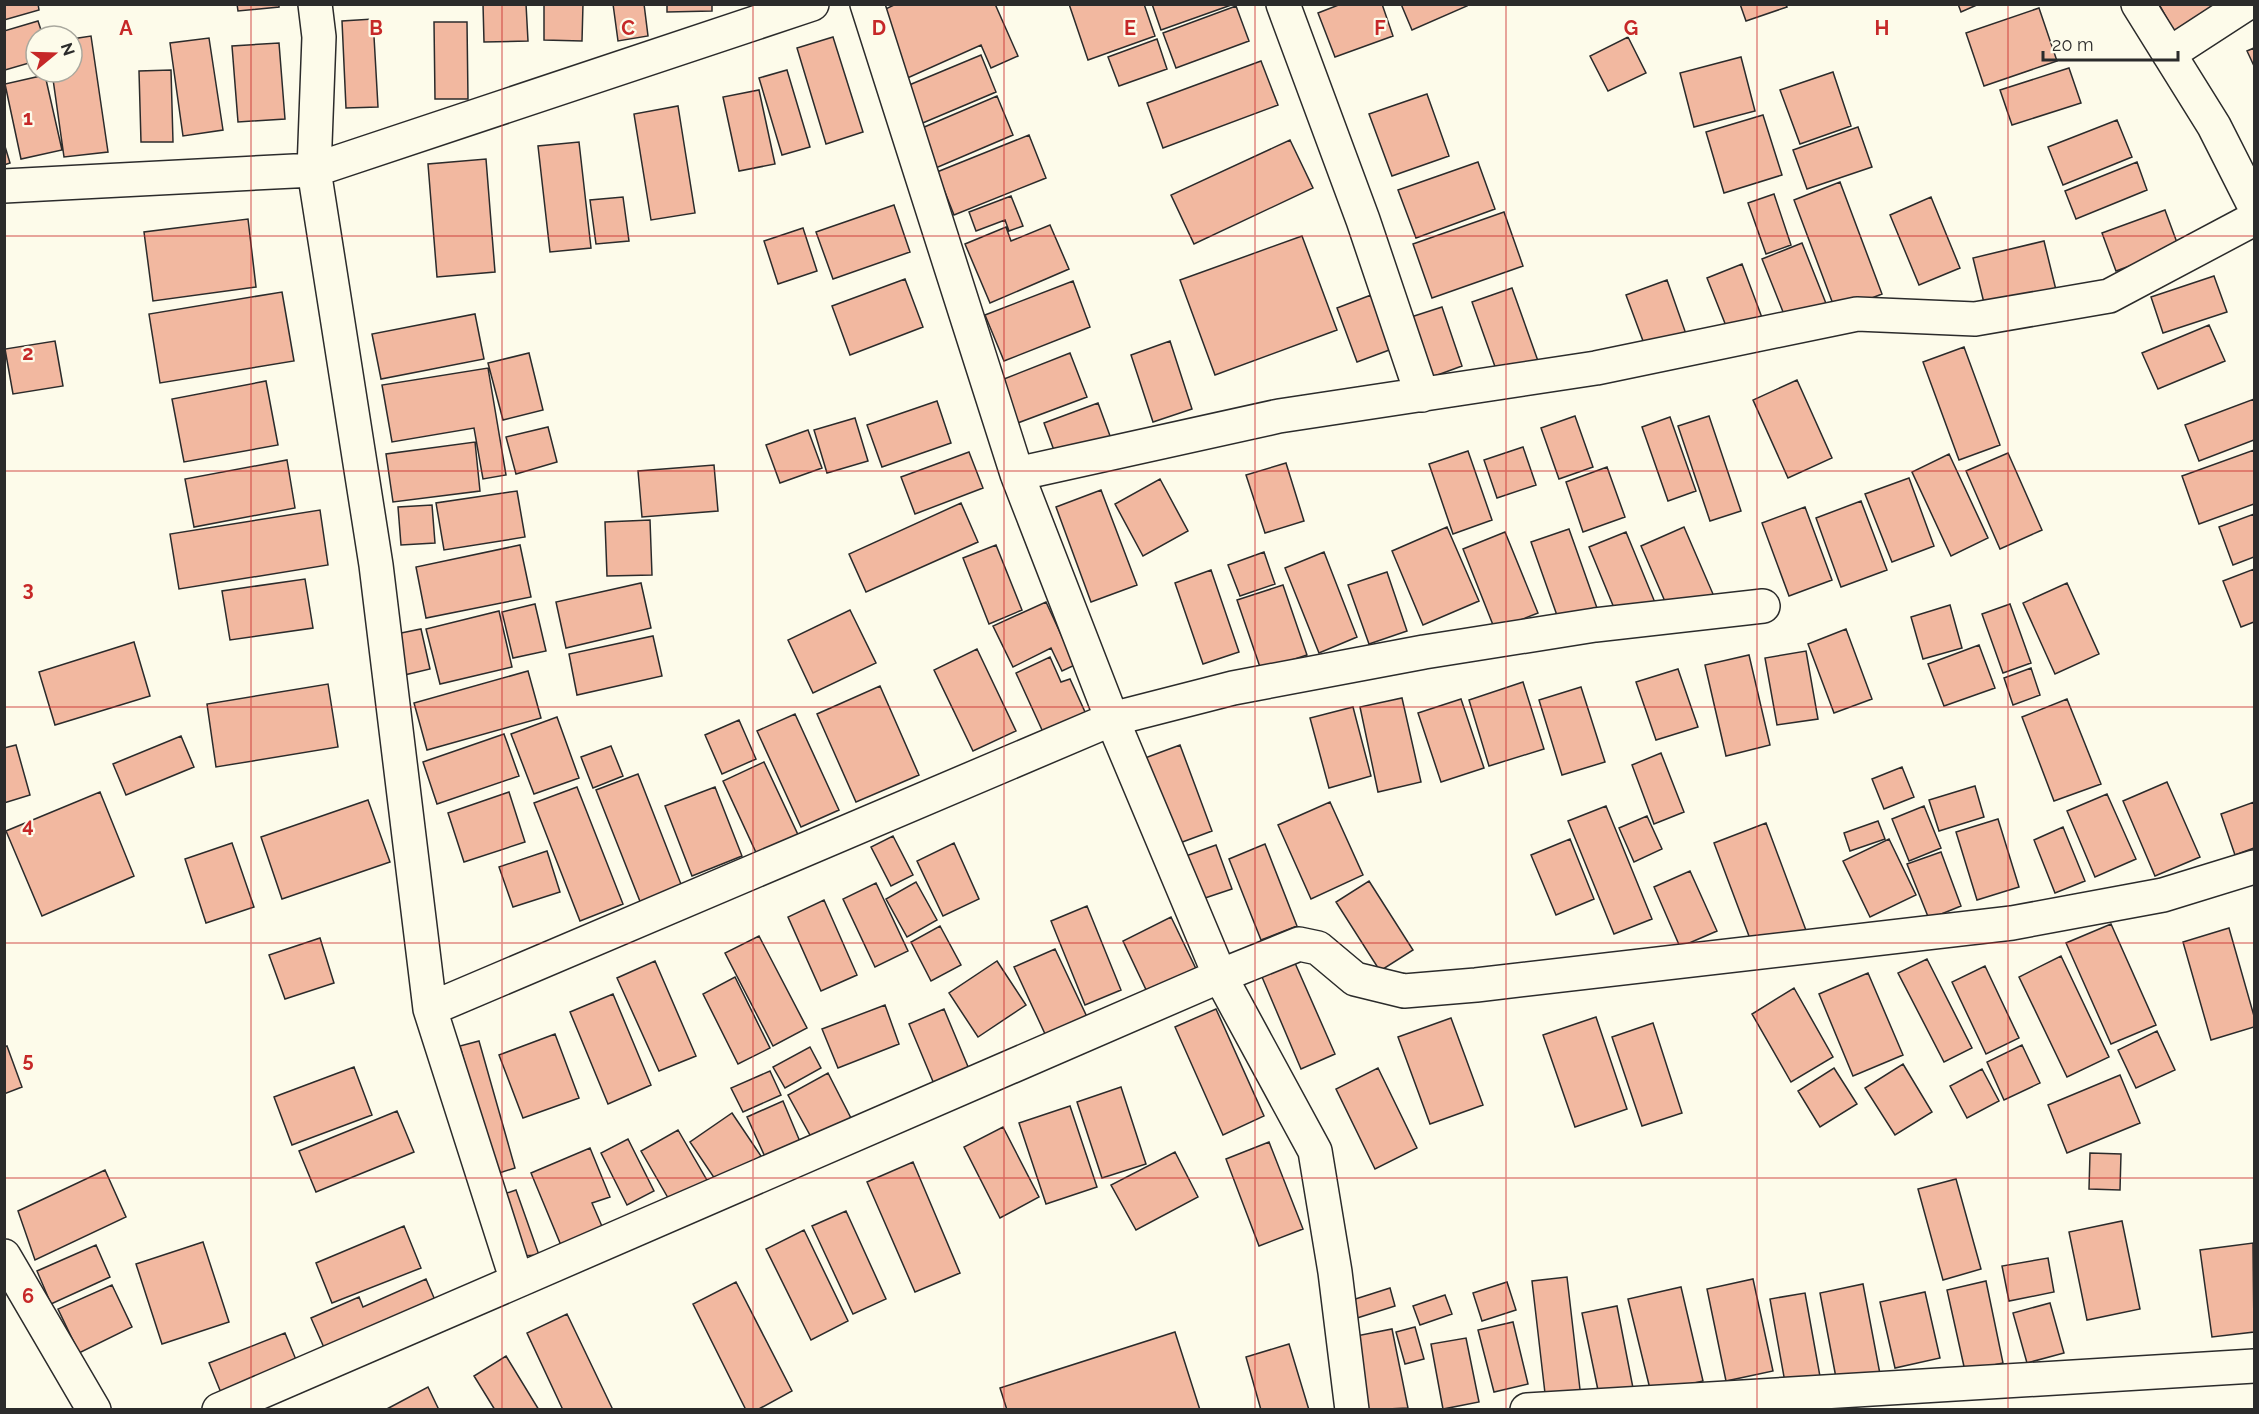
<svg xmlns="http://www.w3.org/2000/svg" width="2259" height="1414" font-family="Raleway,sans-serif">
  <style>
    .building { fill: #f2b8a0; stroke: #2b2b2b; stroke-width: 1.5 }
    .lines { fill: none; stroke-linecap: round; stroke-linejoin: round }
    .minor-casing { stroke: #2b2b2b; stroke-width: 36 }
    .minor { stroke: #fdfbea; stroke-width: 33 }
    .grid { fill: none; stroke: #c62828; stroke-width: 1.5; stroke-opacity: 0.55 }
    .grid-label { font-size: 20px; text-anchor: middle; font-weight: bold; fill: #c62828; stroke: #fdfbea; stroke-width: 4.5; stroke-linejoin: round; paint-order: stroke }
  </style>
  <rect width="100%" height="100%" fill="#fdfbea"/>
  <path class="building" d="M4 4H38L39 10 4 20Z
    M237 4H279V7L238 11Z
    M483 4H526L528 41 484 42Z
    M544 4H583L582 41 544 40Z
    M613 4H644L648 36 618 41Z
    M667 4H712V11L667 12Z
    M896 4H995L1018 56 991 68 981 45 903 80 873 15Z
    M1069 4H1144L1155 36 1088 60Z
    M1152 4H1234L1161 30Z
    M1341 4H1382L1393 36 1335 57 1318 13Z
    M1401 4H1466L1467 6 1412 30Z
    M1740 4H1786L1787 7 1746 21Z
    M1958 4H1979L1961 12Z
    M2159 4H2239L2177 37Z
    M1236 6 1249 41 1176 68 1163 33Z
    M2039 8 2057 61 1984 86 1966 33Z
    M373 19 378 107 346 108 342 21Z
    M38 21 43 36H36V61L5 70 4 31Z
    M434 22H467L468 99H435Z
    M91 36 108 152 64 157 52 72H72V39Z
    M833 37 863 132 826 144 797 48Z
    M1628 37 1646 73 1608 91 1590 56Z
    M209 38 223 130 183 136 170 43Z
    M1157 39 1167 69 1119 86 1108 57Z
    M279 43 285 119 238 122 232 46Z
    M2254 48V66L2247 51Z
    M981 55 996 92 918 125 902 88Z
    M1741 57 1755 111 1694 127 1680 73Z
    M1261 61 1278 105 1163 148 1147 103Z
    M2069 68 2081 103 2012 125 2000 90Z
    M171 70 173 142H141L139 71Z
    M787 70 810 147 782 155 759 78Z
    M1833 72 1851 126 1800 144 1780 90Z
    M45 75 62 150 21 159 5 84Z
    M759 90 775 164 739 171 723 97Z
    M1427 94 1449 156 1392 176 1369 114Z
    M997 96 1013 135 931 170 915 131Z
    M678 106 695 213 651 220 634 114Z
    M1763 115 1782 175 1724 193 1706 132Z
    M2117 120 2132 157 2063 185 2048 147Z
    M1858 127 1872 167 1807 189 1793 150Z
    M1029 135 1046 178 954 215 937 172Z
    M1290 140 1313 188 1194 244 1171 195Z
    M579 142 591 248 550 252 538 146Z
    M4 143 10 163 4 165Z
    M486 159 495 272 437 277 428 164Z
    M1478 162 1495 209 1416 238 1398 190Z
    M2137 162 2147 190 2076 219 2065 191Z
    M1840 182 1882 294 1836 312 1794 200Z
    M1774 194 1791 245 1766 254 1748 203Z
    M1011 196 1023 226 1009 231 1005 220 976 231 969 212Z
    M623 197 629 241 596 244 590 200Z
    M1931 197 1960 268 1919 285 1890 215Z
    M894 205 910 252 833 279 816 232Z
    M2165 210 2179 248 2116 271 2102 233Z
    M1504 212 1523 266 1432 298 1413 244Z
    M248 219 256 287 153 301 144 232Z
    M1050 225 1069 269 990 303 965 244 1006 227 1011 241Z
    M803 228 817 271 778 284 764 241Z
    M1302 236 1337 330 1215 375 1180 280Z
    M2044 241 2056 290 1985 307 1973 258Z
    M1802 243 1829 311 1789 327 1762 259Z
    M1742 264 1764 323 1730 336 1707 278Z
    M2214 276 2227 312 2163 333 2151 297Z
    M905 279 923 327 850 355 832 306Z
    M1667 280 1686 334 1646 349 1626 295Z
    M1073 281 1090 327 1004 361 985 315Z
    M1512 288 1538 361 1498 375 1472 302Z
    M282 292 294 361 160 383 149 314Z
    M1371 295 1392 349 1357 362 1337 308Z
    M1442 307 1462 366 1432 377 1411 317Z
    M475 314 484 359 381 379 372 334Z
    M2209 325 2225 361 2158 389 2142 353Z
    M55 341 63 386 13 394 5 349Z
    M1170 341 1192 409 1153 422 1131 355Z
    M1964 347 2000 445 1959 460 1923 362Z
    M529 353 543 410 503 420 488 363Z
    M1070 353 1087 397 1015 424 999 381Z
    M488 368 506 475 483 479 474 428 392 442 382 385Z
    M1797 380 1832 458 1788 478 1753 400Z
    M266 381 278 445 184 462 172 399Z
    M2254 399V440L2199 461 2185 425Z
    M937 401 951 443 882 467 867 425Z
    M1098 403 1113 444 1059 464 1044 423Z
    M1575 416 1593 467 1559 479 1541 428Z
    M1709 416 1741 511 1710 521 1678 426Z
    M1670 417 1696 491 1668 501 1642 427Z
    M855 418 868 461 827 473 814 430Z
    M548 427 557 462 516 474 506 437Z
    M808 430 822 468 780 483 766 445Z
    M475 442 480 491 393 502 386 454Z
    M1523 447 1536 485 1497 498 1484 460Z
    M2254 450V504L2199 524 2182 476Z
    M1468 451 1492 520 1453 534 1429 464Z
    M969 452 983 488 915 514 901 477Z
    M2008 453 2042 530 2000 549 1966 471Z
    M1949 454 1988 538 1951 556 1912 472Z
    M287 460 295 508 194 527 185 479Z
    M1286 463 1304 521 1265 533 1246 475Z
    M714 465 718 511 642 517 638 471Z
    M1607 467 1625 517 1583 532 1566 482Z
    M1909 478 1934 546 1892 562 1865 494Z
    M1160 479 1188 531 1143 556 1115 504Z
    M1101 490 1137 585 1091 602 1056 507Z
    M517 491 525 537 444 550 436 503Z
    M1861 501 1887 570 1841 587 1816 518Z
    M961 503 978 542 866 592 849 554Z
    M432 505 435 543 401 545 398 507Z
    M1805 507 1832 580 1789 596 1762 523Z
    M320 510 328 565 179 589 170 534Z
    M2254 514V557L2233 565 2219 527Z
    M650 520 652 575 607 576 605 522Z
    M1447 527 1479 601 1423 625 1392 551Z
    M1684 527 1713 594 1670 613 1641 546Z
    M1569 529 1597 608 1559 621 1531 542Z
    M1505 532 1538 613 1495 630 1463 549Z
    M1626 532 1656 605 1619 620 1589 547Z
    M520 545 531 597 426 618 416 567Z
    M996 545 1022 610 989 624 963 558Z
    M1264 552 1275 584 1240 596 1228 565Z
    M1324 552 1357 637 1319 653 1285 568Z
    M2254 569V622L2241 627 2223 581Z
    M1211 570 1239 652 1203 664 1175 583Z
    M1387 572 1407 631 1369 644 1348 585Z
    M305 579 313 628 230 640 222 591Z
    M641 583 651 628 566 648 556 602Z
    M2067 583 2099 654 2055 674 2023 603Z
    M1283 585 1307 655 1261 670 1237 600Z
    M1046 602 1075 665 1062 671 1051 648 1013 667 993 626Z
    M535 604 546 651 513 658 502 612Z
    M2010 604 2031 663 2003 673 1982 614Z
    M1950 605 1962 648 1923 659 1911 617Z
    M850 610 876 663 813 693 788 640Z
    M499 611 512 667 440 684 426 629Z
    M421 629 430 669 400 676 391 635Z
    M1846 629 1872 699 1834 713 1808 644Z
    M653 636 662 676 577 695 569 654Z
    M134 642 150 696 55 725 39 672Z
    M1979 645 1995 688 1944 706 1928 664Z
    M977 649 1016 731 973 751 934 670Z
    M1806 651 1818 719 1777 725 1765 658Z
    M1749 655 1770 745 1726 756 1705 665Z
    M1050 657 1061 682 1070 679 1090 723 1048 743 1016 673Z
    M2031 668 2040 695 2013 705 2004 678Z
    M1678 669 1698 727 1656 740 1636 682Z
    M528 671 541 718 427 750 414 703Z
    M1523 682 1544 749 1489 766 1469 700Z
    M328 684 338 747 216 767 207 704Z
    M880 686 919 775 856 802 817 714Z
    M1581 687 1605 762 1562 775 1539 700Z
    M1402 698 1421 782 1378 792 1360 707Z
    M1461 699 1484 768 1441 782 1418 713Z
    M2067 699 2101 784 2054 801 2022 717Z
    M1353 707 1371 776 1329 788 1310 718Z
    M795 714 839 810 801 827 757 731Z
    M557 717 579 778 534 794 511 734Z
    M739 720 756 759 722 774 705 735Z
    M504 734 519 776 437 804 423 762Z
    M181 736 194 767 126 795 113 764Z
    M16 745 30 795 4 803V748Z
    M1180 745 1212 831 1169 847 1137 761Z
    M611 746 623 776 593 788 581 757Z
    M1661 753 1684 812 1654 824 1632 765Z
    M764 762 800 839 759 859 723 781Z
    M1902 767 1914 797 1884 809 1872 779Z
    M638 774 686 897 645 914 596 790Z
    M2167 782 2200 857 2155 876 2123 801Z
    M1975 786 1984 817 1939 831 1929 800Z
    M577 787 623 904 580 921 534 803Z
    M715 787 742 856 692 876 665 806Z
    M100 792 134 876 42 916 6 831Z
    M509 792 525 842 464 862 448 813Z
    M2107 794 2136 859 2095 877 2067 811Z
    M368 800 390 862 282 899 261 837Z
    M1330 802 1363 875 1311 899 1278 825Z
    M2254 802V848L2235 855 2221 814Z
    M1606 806 1652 919 1614 934 1568 821Z
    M1924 806 1941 848 1909 861 1892 819Z
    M1647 816 1662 849 1634 862 1619 828Z
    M1998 819 2019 887 1977 900 1956 832Z
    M1878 821 1885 839 1850 851 1844 833Z
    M1766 823 1807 933 1755 952 1714 843Z
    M2063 827 2085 881 2055 893 2034 840Z
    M893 836 913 875 891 886 871 847Z
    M1570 839 1594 899 1556 915 1531 855Z
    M1889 839 1916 895 1870 917 1843 861Z
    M232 843 254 907 206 923 185 859Z
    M954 843 979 899 943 916 917 861Z
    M1265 844 1297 926 1261 940 1229 859Z
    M1216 845 1232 889 1190 903 1175 860Z
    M547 851 560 892 513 907 499 867Z
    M1941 852 1961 906 1929 919 1907 864Z
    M1690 871 1717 931 1680 947 1654 887Z
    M1369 881 1413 950 1380 971 1336 902Z
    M916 882 937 920 907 937 886 899Z
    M876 883 908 951 875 967 843 899Z
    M824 900 857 975 821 991 788 917Z
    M1087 906 1121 990 1085 1005 1051 921Z
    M1171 917 1198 973 1149 996 1123 941Z
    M2111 924 2156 1025 2111 1044 2066 943Z
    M940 926 961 965 931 981 911 942Z
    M2229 928 2254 1016V1027L2211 1040 2183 942Z
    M759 936 807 1028 773 1046 725 953Z
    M320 938 334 983 285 999 269 955Z
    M1055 949 1087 1017 1046 1036 1014 967Z
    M2061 956 2109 1057 2067 1077 2019 977Z
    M1927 959 1972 1048 1944 1062 1898 973Z
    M655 961 696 1056 659 1071 617 978Z
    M997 961 1026 1005 978 1037 949 993Z
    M1295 963 1335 1054 1301 1069 1262 977Z
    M1985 966 2019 1038 1986 1054 1952 982Z
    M1868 973 1903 1055 1853 1076 1819 994Z
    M735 977 770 1048 738 1064 703 994Z
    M1794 988 1833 1057 1791 1082 1752 1014Z
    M613 994 651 1085 608 1104 570 1012Z
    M885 1005 899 1044 838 1068 822 1029Z
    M944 1009 974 1081 939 1096 909 1024Z
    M1216 1009 1264 1116 1223 1135 1175 1027Z
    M1596 1017 1627 1109 1575 1127 1543 1035Z
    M1451 1018 1483 1105 1430 1124 1398 1037Z
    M1653 1023 1682 1113 1642 1126 1612 1037Z
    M2157 1031 2175 1070 2136 1088 2118 1050Z
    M555 1034 579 1098 523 1118 499 1055Z
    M479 1041 515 1168 496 1174 460 1046Z
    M2022 1045 2040 1083 2004 1100 1987 1062Z
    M7 1046 22 1087 4 1094V1047Z
    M810 1047 821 1068 785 1088 773 1067Z
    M1903 1064 1932 1112 1895 1135 1865 1088Z
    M354 1067 372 1115 292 1145 274 1097Z
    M1378 1068 1417 1148 1375 1169 1336 1089Z
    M1834 1068 1857 1104 1820 1127 1798 1091Z
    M1982 1069 1999 1101 1967 1118 1950 1086Z
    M770 1071 781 1095 743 1112 731 1088Z
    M828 1073 855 1126 816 1146 788 1095Z
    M2120 1075 2140 1123 2067 1153 2048 1105Z
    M1121 1087 1146 1164 1102 1178 1077 1102Z
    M783 1101 801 1144 766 1159 747 1117Z
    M1070 1106 1097 1187 1046 1204 1019 1123Z
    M397 1111 414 1152 316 1192 299 1151Z
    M732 1113 761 1156 719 1185 690 1142Z
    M1003 1127 1039 1197 1000 1218 964 1147Z
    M678 1130 708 1182 671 1203 641 1151Z
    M628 1139 654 1191 627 1205 601 1153Z
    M1269 1142 1303 1229 1259 1246 1226 1159Z
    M590 1148 610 1197 592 1203 607 1238 565 1255 531 1173Z
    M1175 1152 1198 1197 1136 1230 1111 1185Z
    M2090 1153 2121 1154 2120 1190 2089 1189Z
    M913 1162 960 1273 915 1292 867 1182Z
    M105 1170 126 1217 35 1260 18 1211Z
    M1956 1179 1981 1269 1943 1280 1918 1189Z
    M516 1190 539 1255 520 1256 498 1196Z
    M846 1211 886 1299 853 1314 812 1226Z
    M2122 1221 2140 1309 2087 1320 2069 1232Z
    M404 1226 421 1268 332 1303 316 1263Z
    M804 1230 848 1321 811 1340 766 1249Z
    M203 1242 229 1322 162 1344 136 1264Z
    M2253 1243 2254 1332 2212 1337 2200 1250Z
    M96 1245 110 1277 51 1304 37 1271Z
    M2048 1258 2054 1292 2009 1301 2002 1266Z
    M1567 1277 1581 1398 1546 1402 1532 1281Z
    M426 1279 446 1326 336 1375 311 1318 359 1297 363 1307Z
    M1753 1279 1773 1371 1726 1381 1707 1289Z
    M1986 1281 2003 1363 1965 1371 1947 1290Z
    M736 1282 792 1391 757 1410H746L693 1304Z
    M1507 1282 1516 1310 1482 1321 1473 1293Z
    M1863 1284 1880 1374 1837 1383 1820 1293Z
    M112 1285 132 1327 79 1353 58 1309Z
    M1681 1287 1703 1381 1651 1393 1628 1299Z
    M1390 1288 1395 1306 1354 1319 1349 1301Z
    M1925 1292 1940 1358 1895 1368 1880 1302Z
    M1805 1293 1821 1382 1786 1388 1770 1299Z
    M1445 1295 1452 1314 1420 1325 1413 1306Z
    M2050 1303 2064 1353 2027 1363 2013 1313Z
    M1617 1306 1633 1388 1599 1395 1582 1313Z
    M567 1314 613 1410H563L527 1333Z
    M1513 1322 1528 1384 1494 1392 1478 1330Z
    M1415 1327 1424 1359 1405 1364 1396 1332Z
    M1392 1329 1408 1408 1366 1410 1351 1337Z
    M1175 1332 1200 1410H1007L1000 1388Z
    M285 1333 308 1389 258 1410H228L209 1363Z
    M1466 1338 1479 1402 1443 1409 1431 1344Z
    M1289 1344 1309 1410H1261L1246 1357Z
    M506 1356 539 1410H495L474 1376Z
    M428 1387 439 1410H385Z"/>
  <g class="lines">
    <defs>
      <path id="minor" d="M315 4 319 37 314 170 376 565 430 1009 517 1281 1220 976 1112 719 1017 474 867 4
        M1283 4 1363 220 1422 395
        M2138 4 2214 126 2254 205
        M2169 54 2246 4
        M4 186 314 170 812 4
        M1017 474 1279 416 1596 368 1857 314 1975 319 2109 296 2254 219
        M430 1009 1112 719 1233 688 1424 652 1595 625 1763 606
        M4 1256 94 1410
        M219 1410 517 1281
        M1352 1410 1335 1272 1315 1151 1220 976 1299 944 1318 948 1355 979 1404 991 1476 985 2012 923 2163 895 2254 867
        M1527 1410 2254 1366"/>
    </defs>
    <use href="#minor" class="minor-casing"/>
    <use href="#minor" class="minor"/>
  </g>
  <path class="grid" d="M251 4V1410M502 4V1410M753 4V1410M1004 4V1410M1255 4V1410M1506 4V1410M1757 4V1410M2008 4V1410M4 236H2254M4 471H2254M4 707H2254M4 943H2254M4 1178H2254"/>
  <g class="grid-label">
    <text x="126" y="35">A</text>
    <text x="376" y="35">B</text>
    <text x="628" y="35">C</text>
    <text x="879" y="35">D</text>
    <text x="1130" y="35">E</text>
    <text x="1380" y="35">F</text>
    <text x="1631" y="35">G</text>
    <text x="1882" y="35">H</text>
    <text x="28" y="125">1</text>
    <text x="28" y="360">2</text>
    <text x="28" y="596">3</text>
    <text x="28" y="832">4</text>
    <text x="28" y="1067">5</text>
    <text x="28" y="1303">6</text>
  </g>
  <rect width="2259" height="1414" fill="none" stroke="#2b2b2b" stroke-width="12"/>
  <g transform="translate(54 54) rotate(71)"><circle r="28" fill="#fdfbea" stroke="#a9a89e" stroke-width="1.5"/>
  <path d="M0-4.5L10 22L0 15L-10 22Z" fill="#c62828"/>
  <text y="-9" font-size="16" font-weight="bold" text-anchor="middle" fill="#2b2b2b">N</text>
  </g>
  <path d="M2043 51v9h135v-9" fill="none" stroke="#2b2b2b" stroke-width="3"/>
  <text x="2052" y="51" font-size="18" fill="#2b2b2b" stroke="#fdfbea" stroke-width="4.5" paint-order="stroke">20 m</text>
</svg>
